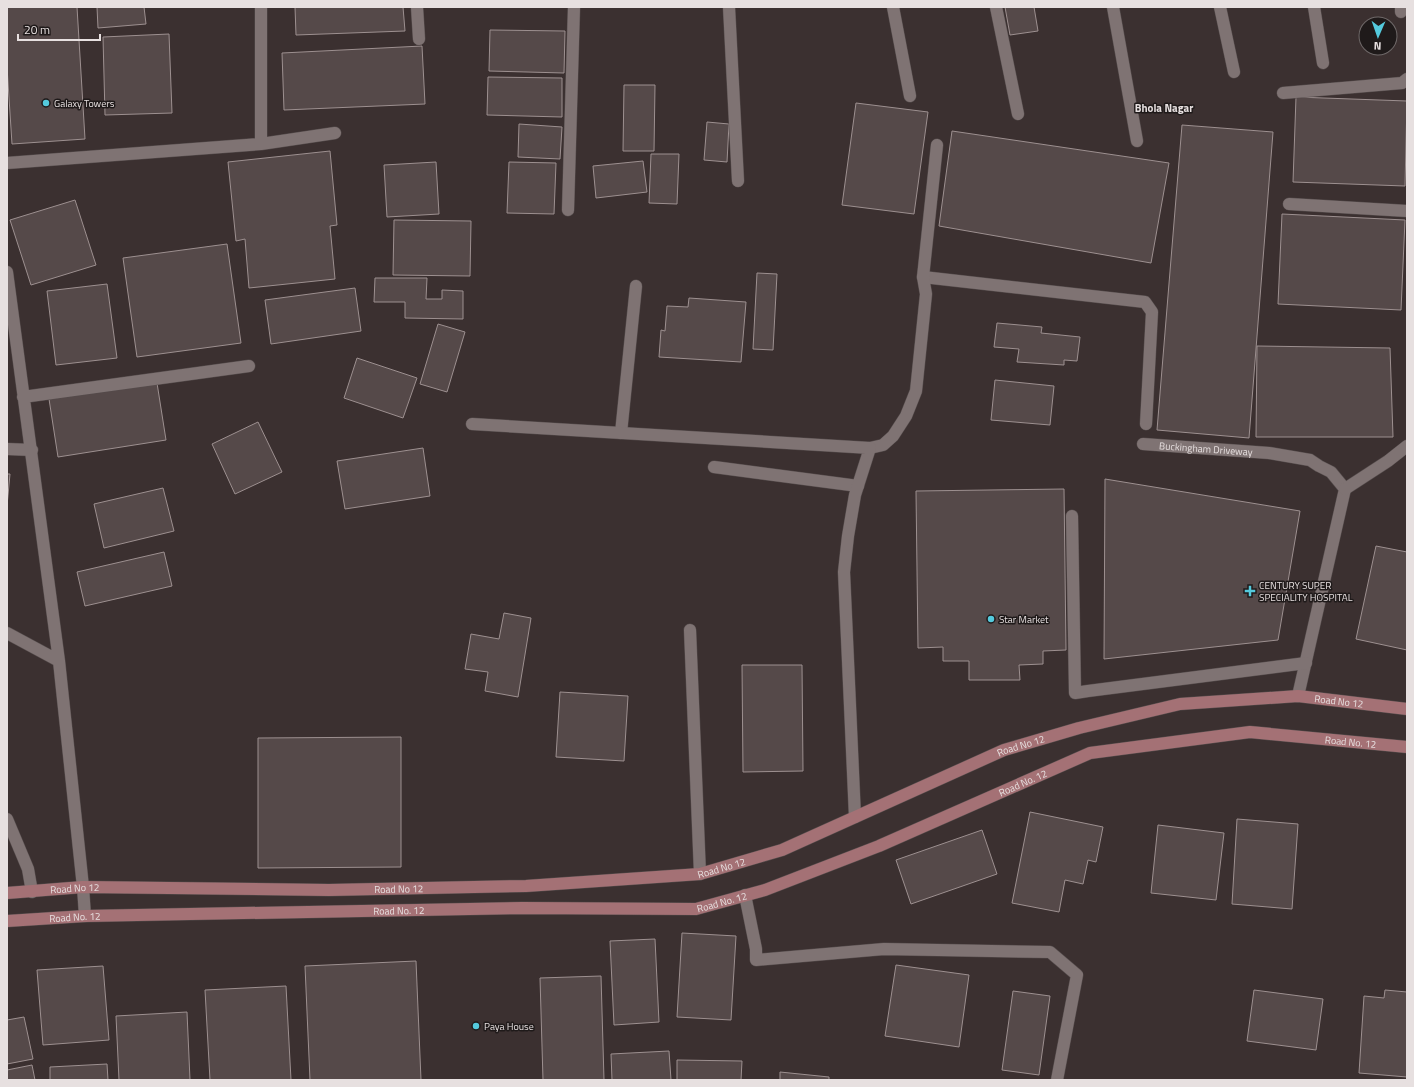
<svg xmlns="http://www.w3.org/2000/svg" width="1414" height="1087" font-family="'Titillium Web',sans-serif">
  <style>
    .building { fill: #554949; stroke: #9d9090 }
    .lines { fill: none; stroke-linecap: round; stroke-linejoin: round }
    .lane-casing { stroke: #554c4c; stroke-width: 13 }
    .street-casing { stroke: #554c4c; stroke-width: 13 }
    .secondary-casing { stroke: #554c4c; stroke-width: 13 }
    .lane { stroke: #7f7373; stroke-width: 12 }
    .street { stroke: #7f7373; stroke-width: 12 }
    .secondary { stroke: #a47175; stroke-width: 12 }
    .poi-dot { fill: #54cadd; stroke: #1f1a1a; stroke-width: 1.5 }
    .labels { text-anchor: middle; dominant-baseline: central; stroke-width: 3; stroke-linejoin: round; paint-order: stroke }
    .poi-label { font-size: 10px; fill: #e7e0e0; stroke: #1f1a1a; text-anchor: start }
    .street-label { font-size: 10px; fill: #e7e0e0; stroke: #1f1a1a }
    .neighbourhood-label { font-size: 11px; font-weight: bold; fill: #e7e0e0; stroke: #1f1a1a }
  </style>
  <rect width="100%" height="100%" fill="#3b3030"/>
  <path class="building" d="M7 7H77L85 139 12 144 7 67Z
    M97 7H144L146 24 98 28Z
    M295 7H403L405 31 296 35Z
    M1005 7H1034L1038 31 1010 35Z
    M490 30 565 31 564 73 489 71Z
    M169 34 172 113 105 115 103 37Z
    M422 46 425 104 284 110 282 53Z
    M488 77 562 78V117L487 115Z
    M624 85H655L654 151H623Z
    M1296 97 1407 101 1405 186 1293 182Z
    M856 103 928 112 914 214 842 205Z
    M707 122 729 124 727 162 704 160Z
    M519 124 562 127 560 159 518 157Z
    M1182 125 1273 132 1249 438 1157 430Z
    M952 131 1169 163 1151 263 939 226Z
    M330 151 337 225 330 226 335 279 249 288 245 239 236 241 228 162Z
    M651 154H679L677 204 649 203Z
    M643 161 647 192 596 198 593 166Z
    M436 162 439 214 387 217 384 165Z
    M509 162 556 163 554 214 507 213Z
    M75 200 96 265 31 285 10 220Z
    M1282 214 1405 220 1401 310 1278 304Z
    M394 220 471 221 470 276 393 275Z
    M227 244 241 343 137 357 123 258Z
    M757 273 777 274 773 350 753 349Z
    M375 278H427L426 299H442V290L463 291V319L405 318V302H374Z
    M107 284 117 358 56 365 47 291Z
    M355 288 361 331 271 344 265 300Z
    M689 298 746 302 741 362 659 357 661 330 665 331 667 306 688 307Z
    M997 323 1042 327 1041 333 1080 337 1077 361 1064 360V365L1017 362 1019 349 994 347Z
    M438 324 465 332 447 392 420 384Z
    M1257 346 1390 348 1393 437H1256Z
    M357 358 417 378 403 418 344 398Z
    M995 380 1054 386 1050 425 991 420Z
    M157 383 166 440 58 457 49 399Z
    M258 422 282 472 235 494 212 444Z
    M423 448 430 496 345 509 337 461Z
    M7 474H10L7 506Z
    M1105 479 1300 511 1278 640 1104 659Z
    M163 488 174 531 104 548 94 504Z
    M1064 489 1066 650 1043 651V664L1019 665 1020 680H969V661H943V647L918 648 916 491Z
    M1376 546 1407 552V650L1356 639Z
    M164 552 172 586 85 606 77 572Z
    M504 613 531 618 518 697 485 691 488 672 465 669 471 634 499 639Z
    M742 665H802L803 771 743 772Z
    M560 692 628 696 624 761 556 757Z
    M401 737V867L258 868V738Z
    M1030 812 1103 827 1096 862 1088 860 1083 884 1065 880 1059 912 1012 903Z
    M1237 819 1298 824 1292 909 1232 904Z
    M1158 825 1224 833 1216 900 1151 893Z
    M982 830 997 874 911 904 896 860Z
    M682 933 736 936 731 1020 677 1017Z
    M655 939 659 1022 614 1025 610 941Z
    M416 961 421 1080H310L305 966Z
    M896 965 969 975 959 1047 885 1036Z
    M103 966 109 1040 43 1045 37 970Z
    M601 976 604 1080H543L540 978Z
    M286 986 291 1080H210L205 990Z
    M1254 990 1323 999 1316 1050 1247 1041Z
    M1385 990 1407 992V1077L1359 1073 1364 996 1384 998Z
    M1013 991 1050 996 1039 1075 1002 1070Z
    M187 1012 190 1080H119L116 1016Z
    M24 1017 33 1059 7 1064V1020Z
    M669 1051 671 1080H612L611 1054Z
    M677 1060 742 1061 741 1080H677Z
    M107 1064 108 1080H50V1067Z
    M32 1065 35 1080H7V1070Z
    M780 1072 829 1077V1080H780Z"/>
  <g class="lines">
    <defs>
      <g id="lane">
        <path d="M1283 93 1402 83 1407 79"/>
        <path d="M1289 204 1407 211"/>
        <path d="M923 277 1145 302 1152 312 1146 424"/>
        <path d="M621 433 636 286"/>
        <path id="s1" d="M1143 444 1269 453 1310 460 1319 466 1331 472 1345 489 1298 696"/>
        <path d="M870 448 883 445 893 436 906 416 916 391 926 294 923 277 937 145"/>
        <path d="M714 467 858 486"/>
        <path d="M1345 489 1388 461 1407 446"/>
        <path d="M1072 516 1075 693 1088 691 1306 663"/>
        <path d="M690 630 700 874"/>
        <path d="M7 819 28 869 32 892"/>
      </g>
      <path id="street" d="M261 7V144
        M417 7 419 39
        M729 7 738 181
        M893 7 910 96
        M996 7 1018 114
        M1113 7 1137 141
        M1220 7 1234 72
        M1314 7 1323 63
        M1401 7V12
        M7 163 261 144 335 133
        M568 210 574 7
        M7 272 59 661 83 887 85 916
        M23 397 249 366
        M472 424 870 448 855 495 848 536 844 572 855 817
        M7 449 32 450
        M7 633 59 661
        M745 895 756 949V960L884 949 1050 952 1077 975 1057 1080"/>
      <g id="secondary">
        <path id="s2" d="M7 893 83 887 329 890 526 886 700 874 782 850 1004 750 1079 728 1180 704 1298 696 1407 709"/>
        <path id="s3" d="M7 921 85 916 522 908 696 909 765 890 879 846 1090 753 1250 732 1407 747"/>
      </g>
    </defs>
    <use href="#lane" class="lane-casing"/>
    <use href="#street" class="street-casing"/>
    <use href="#secondary" class="secondary-casing"/>
    <use href="#lane" class="lane"/>
    <use href="#street" class="street"/>
    <use href="#secondary" class="secondary"/>
  </g>
  <g class="poi-dot">
    <circle cx="46" cy="103" r="4"/>
    <path d="M1248 585h4v4h4v4h-4v4h-4v-4h-4v-4h4z"/>
    <circle cx="991" cy="619" r="4"/>
    <circle cx="476" cy="1026" r="4"/>
  </g>
  <g class="labels">
    <g class="poi-label">
      <text x="54" y="103">Galaxy Towers</text>
      <text x="1259" y="585">CENTURY SUPER<tspan x="1259" dy="12">SPECIALITY HOSPITAL</tspan></text>
      <text x="999" y="619">Star Market</text>
      <text x="484" y="1026">Paya House</text>
    </g>
    <g class="street-label">
      <text stroke="none"><textPath href="#s1" startOffset="63">Buckingham Driveway</textPath></text>
      <text stroke="none"><textPath href="#s2" startOffset="1364">Road No 12</textPath></text>
      <text stroke="none"><textPath href="#s3" startOffset="1376">Road No. 12</textPath></text>
      <text stroke="none"><textPath href="#s2" startOffset="1040">Road No 12</textPath></text>
      <text stroke="none"><textPath href="#s3" startOffset="1040">Road No. 12</textPath></text>
      <text stroke="none"><textPath href="#s2" startOffset="716">Road No 12</textPath></text>
      <text stroke="none"><textPath href="#s2" startOffset="392">Road No 12</textPath></text>
      <text stroke="none"><textPath href="#s2" startOffset="68">Road No 12</textPath></text>
      <text stroke="none"><textPath href="#s3" startOffset="716">Road No. 12</textPath></text>
      <text stroke="none"><textPath href="#s3" startOffset="392">Road No. 12</textPath></text>
      <text stroke="none"><textPath href="#s3" startOffset="68">Road No. 12</textPath></text>
    </g>
    <g class="neighbourhood-label">
      <text x="1164" y="108">Bhola Nagar</text>
    </g>
  </g>
  <rect width="1414" height="1087" fill="none" stroke="#e7e0e0" stroke-width="16"/>
  <g transform="translate(1378 36) rotate(182)"><circle r="19" fill="#1f1a1a" stroke="#6f6969"/>
  <path d="M0-3L7 15L0 10L-7 15Z" fill="#54cadd"/>
  <text y="-6" font-size="11" font-weight="bold" text-anchor="middle" fill="#e7e0e0">N</text>
  </g>
  <path d="M18 34v6h82v-6" fill="none" stroke="#e7e0e0" stroke-width="2"/>
  <text x="24" y="34" font-size="12" fill="#e7e0e0" stroke="#1f1a1a" stroke-width="3" paint-order="stroke">20 m</text>
</svg>
